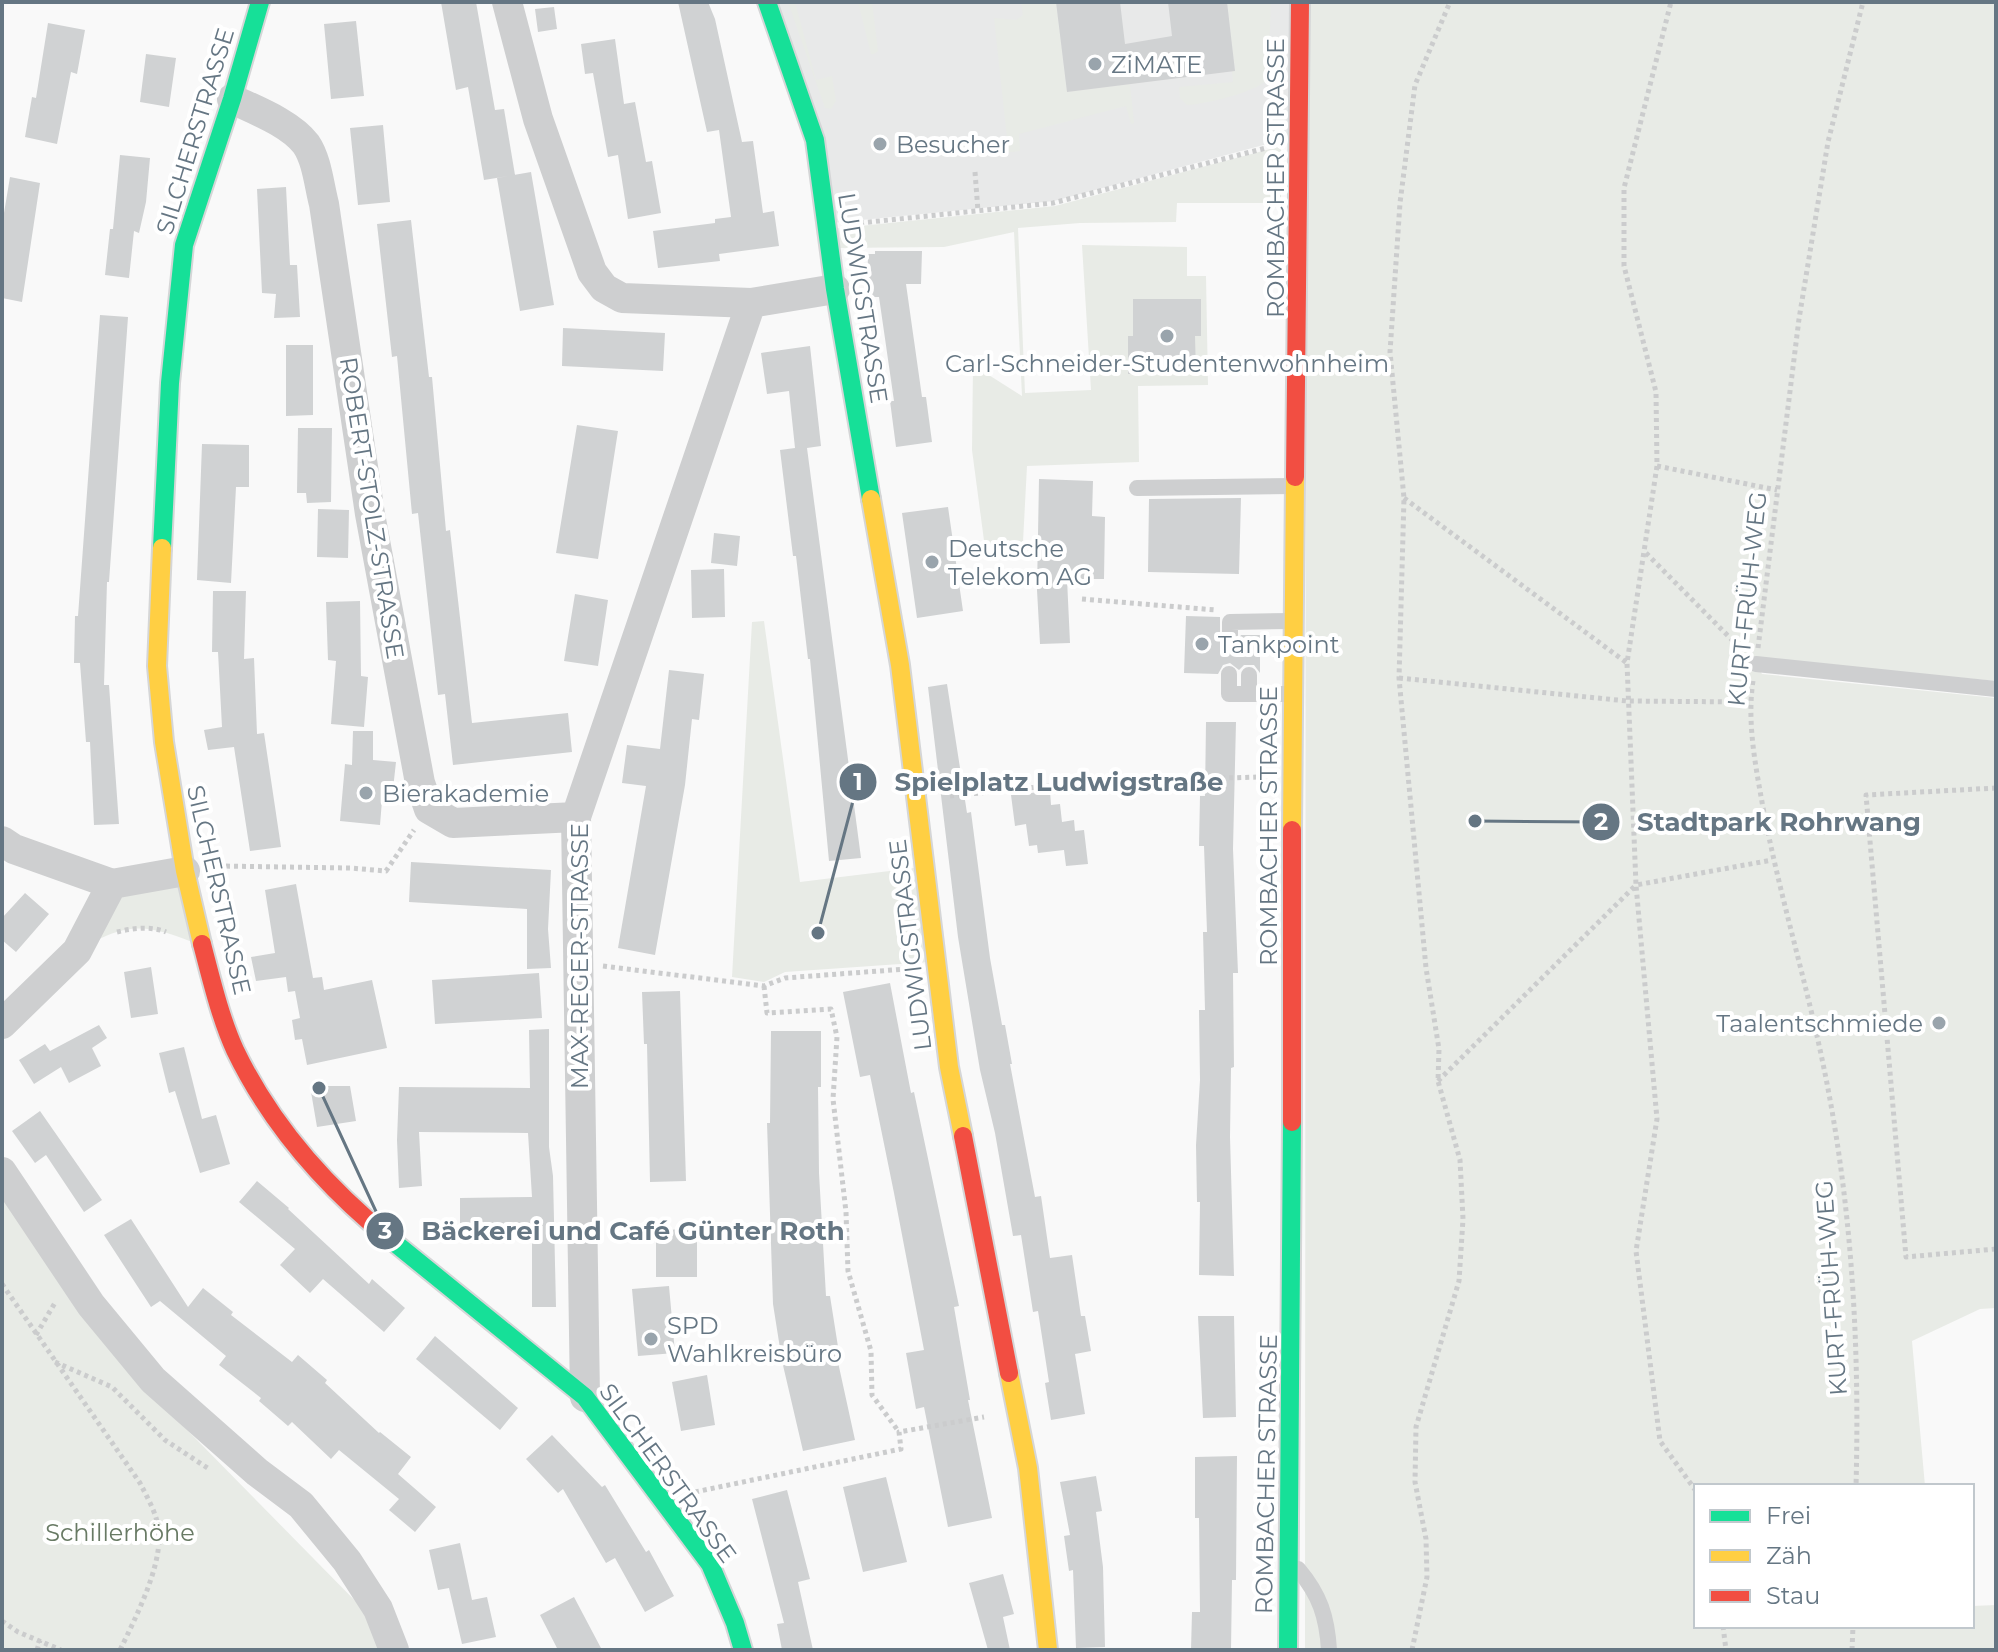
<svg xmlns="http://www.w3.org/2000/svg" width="1998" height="1652" font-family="Montserrat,sans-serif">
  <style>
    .built { fill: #e8e9e9 }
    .green { fill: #e8ebe6 }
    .building { fill: #d0d2d3 }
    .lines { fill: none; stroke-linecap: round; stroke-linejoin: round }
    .fast-casing { stroke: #d5d6d7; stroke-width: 22 }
    .slow-casing { stroke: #d5d6d7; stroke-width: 22 }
    .jam-casing { stroke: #d5d6d7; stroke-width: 22 }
    .path { stroke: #cbcccd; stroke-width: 5; stroke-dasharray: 4 4; stroke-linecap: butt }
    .lane { stroke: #cecfd0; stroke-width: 16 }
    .street { stroke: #cecfd0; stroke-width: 30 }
    .fast { stroke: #16e098; stroke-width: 18 }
    .slow { stroke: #ffcf43; stroke-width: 18 }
    .jam { stroke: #f24e42; stroke-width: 18 }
    .poi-dot { fill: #99a4ac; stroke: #fff; stroke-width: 3 }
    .labels { text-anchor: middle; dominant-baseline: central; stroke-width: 8; stroke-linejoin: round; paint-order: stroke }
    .poi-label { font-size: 24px; fill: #657683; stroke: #fff; text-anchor: start }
    .street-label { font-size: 24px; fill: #657683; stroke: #fff }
    .park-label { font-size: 24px; fill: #687a64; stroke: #fff }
    .leader { fill: none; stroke: #657683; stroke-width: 3 }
    .callout-dot { fill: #657683; stroke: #fff; stroke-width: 3 }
    .mark-label { font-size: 24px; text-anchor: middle; font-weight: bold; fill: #fff }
    .callout-label { font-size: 26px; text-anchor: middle; font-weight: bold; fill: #657683; stroke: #fff; stroke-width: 8; stroke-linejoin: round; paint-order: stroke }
  </style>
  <rect width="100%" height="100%" fill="#f9f9f9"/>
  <path class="built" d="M773 2H1292L1294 137 1054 201 831 223Z"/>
  <path class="green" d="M788 2H795L816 80 832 76 836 101 831 109 825 108Z
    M858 2H872L878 51 874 54H871Z
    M1021 2H1056L1067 92 1130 84 1134 123 1131 124 1126 106 1019 134 1020 151 988 155V142L1007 138 994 18 1016 20 1023 15Z
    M1227 2H1271L1268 79C1256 92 1207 104 1187 105L1180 98 1179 87 1233 82 1232 71 1235 70Z
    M1306 2H1996V681L1858 668 1756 664 1762 674 1996 698V1308L1980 1309 1912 1341 1925 1486H1696V1626H1972V1606L1996 1605V1650H1305Z
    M1281 146V203H1177L1176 222 1080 223 1018 228 1025 393 1091 390 1082 245 1187 247V276H1206L1208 385 1138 386 1139 462 1027 466 1023 542 985 548 972 450 973 365 1022 396 1014 232 944 247 835 248 831 229 1055 206Z
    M764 621 800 882 914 868 929 962 785 972 764 982 732 977 752 622Z
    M180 876 202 946C147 924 130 920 77 951L116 889Z
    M2 1187 141 1383 372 1618 381 1650H2Z"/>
  <path class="building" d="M441 2H476L495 110 504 109 515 175 484 180 468 87 456 90Z
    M678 2H708L715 19 742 142 753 141 763 213 774 211 779 246 719 254 720 261 658 268 653 231 715 223V219L731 217 719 130 707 132Z
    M1056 2H1120L1125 44 1172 36 1168 2H1227L1235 71 1067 92Z
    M554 7 557 29 538 32 535 9Z
    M356 21 364 96 331 99 324 24Z
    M48 23 85 30 77 74 71 72 57 144 25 137 32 97 36 98Z
    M615 39 624 104 635 102 646 162 652 161 661 213 628 219 618 155 608 157 593 73 585 74 581 44Z
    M146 54 176 58 169 107 140 102Z
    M383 125 390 202 358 205 350 128Z
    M120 155 150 158 146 202 139 233 134 231 129 278 105 275 110 229H113Z
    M531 172 554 305 520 311 497 178Z
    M10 177 40 183 22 302 2 298V225Z
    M286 187 290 265H297L300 317 274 318 276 294 262 293 257 189Z
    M411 220 429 377H432L446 531 450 530 472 723 568 713 572 752 453 765 445 694 438 695 418 513 412 514 397 356 392 357 377 224Z
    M875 251H922L921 284H906L922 397H926L932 442 896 447 890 401H894L879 297H867L868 254H875Z
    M1133 299H1201V336H1195L1196 374H1128V336H1133Z
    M100 315 128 317 109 582H107L104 685H109L119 824 94 825 90 742H86L80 663H74L75 616H78Z
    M563 328 665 333 663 371 562 366Z
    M286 345H313V415L286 416Z
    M810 346 821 446 807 448 861 858 829 861 810 659H808L796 556H793L780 450 795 448 789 391 767 394 761 353Z
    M577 425 618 431 598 559 556 553Z
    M298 428H332L331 502 307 503 306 493H297Z
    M202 444 249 445V487H236L231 583 197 580Z
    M1039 479 1093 481 1092 516 1105 517 1104 579H1067L1070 643 1040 644 1037 590Z
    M1241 498 1239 574 1148 572 1149 499Z
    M948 507 963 611 917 618 902 513Z
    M318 509 349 510 348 558 317 557Z
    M714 533 740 536 737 566 711 563Z
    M724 569 725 617 692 618 691 570Z
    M213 591H246L244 659 254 658 257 734 264 733 281 847 250 851 234 747 208 750 204 730 222 727 218 652H212Z
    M575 594 608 600 598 666 564 661Z
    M360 601 361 676 368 677 364 727 331 724 336 661 328 660 326 602Z
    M1186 616 1220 617V640L1229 646 1236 644 1241 635H1260V673L1254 665H1244L1239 670 1230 663 1223 665 1218 674 1184 673Z
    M669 670 704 674 699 720 692 719 685 785 655 955 618 948 646 786 622 783 627 745 660 749Z
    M947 684 967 813 971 812 990 958 1002 1025H1005L1012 1064H1010L1035 1197 1041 1196 1050 1258 1072 1255 1081 1316H1085L1091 1351 1075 1354 1085 1414 1051 1420 1045 1383 1049 1382 1038 1311 1033 1312 1021 1235 1013 1236 995 1133 980 1070 958 937 928 687Z
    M1206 722H1236L1233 849 1238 973H1233L1234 1067 1231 1068 1230 1137 1234 1276 1199 1275 1200 1202H1197L1196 1145 1200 1080 1199 1010H1205L1203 932H1207L1204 846H1199L1200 796H1205Z
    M353 731H373V760L396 762 393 789 383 788 380 825 340 821 345 764 352 765Z
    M1050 791 1051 805 1060 804 1062 822 1074 820 1075 831 1084 830 1088 864 1066 866 1064 850 1038 853 1037 845 1029 846 1026 824 1015 826 1011 795Z
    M411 862 551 870 548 929 551 968 527 969V909L409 902Z
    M296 884 313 978 322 977 324 990 372 980 387 1048 307 1065 302 1039 295 1040 292 1020 300 1018 295 991 288 992 286 977 256 981 251 957 275 953 265 890Z
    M25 893 49 914 16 952 2 940V918Z
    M151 967 158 1014 131 1018 124 972Z
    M539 973 542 1018 435 1024 432 980Z
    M890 983 911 1093 914 1092 959 1306 954 1307 970 1400H968L992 1518 948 1527 924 1407 916 1409 906 1353 924 1350 894 1193 870 1075 860 1077 843 992Z
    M680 991 686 1181 650 1182 647 1044H644L642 992Z
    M99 1025 107 1038 92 1048 101 1066 69 1083 61 1067 34 1084 19 1060 45 1044 50 1051Z
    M549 1029V1147L553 1176 556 1307H532V1238H460V1198L532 1197 528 1133 419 1132 422 1186 399 1188 397 1140 399 1087 530 1088 529 1030Z
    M771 1031H821V1087H818L819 1173 826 1296H830L839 1353H836L855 1440 803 1451 782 1361 773 1304 767 1123H770Z
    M184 1047 202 1119 216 1115 230 1164 200 1173 175 1091 169 1093 159 1053Z
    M310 1086H350L356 1121 317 1127Z
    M40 1111 102 1200 84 1212 46 1155 35 1163 12 1131Z
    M257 1181 289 1208 288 1209 369 1284 372 1279 405 1308 384 1332 323 1279 310 1293 280 1265 295 1249 239 1202Z
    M131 1219 188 1307 203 1288 233 1312 231 1315 292 1362 298 1355 327 1380 325 1383 379 1433 380 1432 411 1457 398 1474 436 1507 415 1532 389 1510 399 1499 339 1450 331 1459 292 1422 288 1426 259 1401 261 1398 219 1365 226 1356 160 1301 151 1307 104 1235Z
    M697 1229V1277H656V1230Z
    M669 1286 675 1353 638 1356 632 1289Z
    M1198 1316H1234L1236 1417 1203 1418Z
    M435 1336 518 1408 500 1430 416 1359Z
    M707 1375 715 1425 681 1431 672 1382Z
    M552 1435 602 1487 605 1485 646 1552 649 1550 674 1596 645 1612 615 1558 606 1563 563 1489 558 1493 526 1459Z
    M1237 1456 1236 1580H1232L1231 1650H1191L1192 1612H1200L1199 1518H1195V1457Z
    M1096 1476 1102 1511 1096 1512 1103 1567 1105 1647 1076 1648 1073 1570 1069 1571 1064 1536 1070 1535 1060 1482Z
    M886 1477 907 1562 863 1572 843 1487Z
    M787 1490 810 1579 798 1582 813 1650H782L777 1624 784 1623 752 1499Z
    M460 1543 472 1600 487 1597 496 1637 462 1644 449 1588 438 1590 429 1550Z
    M1003 1574 1014 1614 1003 1617 1010 1650H988L969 1583Z
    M574 1597 602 1650H558L540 1615Z"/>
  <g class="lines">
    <defs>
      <path id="fast" d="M767 2 815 140 835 289 871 499
        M162 548 170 383 184 245 232 99 260 2
        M390 1239 585 1397 710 1564 735 1623 743 1650
        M1288 1650 1292 1122"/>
      <path id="slow" d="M871 499 900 665 949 1067 963 1136
        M162 548 157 666 164 742 185 871 202 944
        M1292 830 1295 477
        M1009 1373 1028 1468 1048 1650"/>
      <path id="jam" d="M1295 477 1300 2
        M1292 830V1122
        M202 944C211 978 220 1017 235 1050 271 1125 326 1187 390 1239
        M963 1136 1009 1373"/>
    </defs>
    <use href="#fast" class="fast-casing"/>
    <use href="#slow" class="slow-casing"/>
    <use href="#jam" class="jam-casing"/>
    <path class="path" d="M975 172 978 211
      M860 223 1053 203 1266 148
      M1657 466 1777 490
      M1404 498 1627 663
      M1646 553 1743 651
      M1082 599 1216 610
      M1758 648 1799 319 1828 142 1863 2
      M1399 678 1627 701 1750 702
      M1753 681C1747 721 1755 763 1762 802 1777 884 1801 963 1819 1045 1851 1189 1860 1338 1856 1486
      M1996 788 1866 795 1906 1257 1996 1249
      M950 796 1087 782 1259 777
      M218 866 350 868 386 871 414 830
      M117 932C133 928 151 926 166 932
      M603 966 764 986 785 978 906 969
      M764 986 767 1013 831 1009 837 1037 833 1099 846 1212 848 1271 871 1351 872 1395 899 1432
      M1438 1081 1636 885 1627 663 1657 466 1656 392 1624 266V188L1671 2
      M2 1284 140 1483C148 1499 159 1517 159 1536 160 1570 135 1619 120 1650
      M36 1335 56 1301
      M55 1362 112 1387 165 1440 209 1469
      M1696 1491 1660 1441 1636 1251 1657 1119 1636 885 1772 860
      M695 1492 901 1449 899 1432 984 1417
      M2 1621 18 1632 61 1650
      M1723 1626 1726 1650
      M37 1650 40 1640
      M1412 1650 1427 1577 1426 1539 1415 1482 1416 1427 1459 1281 1463 1219 1460 1160 1438 1081 1439 1049 1426 968 1399 678 1404 498 1390 352 1400 203 1415 85 1450 2
      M1852 1650 1853 1626"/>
    <path class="lane" d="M1137 488 1294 486
      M1230 635V622L1292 621
      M1756 664 1996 689
      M1229 674V694H1291
      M1249 694V675
      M1298 1569C1320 1595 1327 1617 1329 1650"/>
    <path class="street" d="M507 2 538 119 592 272 604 288 622 298 751 303 835 289
      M232 99C255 110 290 123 306 144 317 160 319 185 324 204L370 514 420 783 429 809 453 823 576 817
      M2 841 14 849 112 884
      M2 1024 77 951 112 884 185 871
      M2 1172 91 1305 153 1380 257 1472 301 1505 347 1561 378 1609 394 1650
      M585 1397 576 817 751 303"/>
    <use href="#fast" class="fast"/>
    <use href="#slow" class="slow"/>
    <use href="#jam" class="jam"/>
  </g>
  <g class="poi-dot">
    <circle cx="1095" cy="64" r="8"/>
    <circle cx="880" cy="144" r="8"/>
    <circle cx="1167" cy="336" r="8"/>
    <circle cx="932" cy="562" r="8"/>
    <circle cx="1202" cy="644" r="8"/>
    <circle cx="366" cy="793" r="8"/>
    <circle cx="1939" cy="1023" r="8"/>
    <circle cx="651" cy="1339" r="8"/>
  </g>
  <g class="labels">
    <g class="poi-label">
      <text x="1111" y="64">ZiMATE</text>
      <text x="896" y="144">Besucher</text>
      <text x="1167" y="363" text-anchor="middle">Carl-Schneider-Studentenwohnheim</text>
      <text x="948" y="548">Deutsche<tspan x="948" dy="28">Telekom AG</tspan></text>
      <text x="1218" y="644">Tankpoint</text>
      <text x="382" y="793">Bierakademie</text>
      <text x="1923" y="1023" text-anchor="end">Taalentschmiede</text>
      <text x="667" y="1325">SPD<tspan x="667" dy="28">Wahlkreisbüro</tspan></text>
    </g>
    <g class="street-label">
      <text transform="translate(195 131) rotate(-73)">SILCHERSTRASSE</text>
      <text transform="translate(1275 178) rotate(-90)">ROMBACHER STRASSE</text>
      <text transform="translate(863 298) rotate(81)">LUDWIGSTRASSE</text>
      <text transform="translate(372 508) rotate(81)">ROBERT-STOLZ-STRASSE</text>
      <text transform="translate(1747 599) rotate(-84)">KURT-FRÜH-WEG</text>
      <text transform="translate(1268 826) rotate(-90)">ROMBACHER STRASSE</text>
      <text transform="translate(219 890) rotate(77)">SILCHERSTRASSE</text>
      <text transform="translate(910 945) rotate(-97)">LUDWIGSTRASSE</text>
      <text transform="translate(579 956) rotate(-90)">MAX-REGER-STRASSE</text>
      <text transform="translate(1831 1288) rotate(-94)">KURT-FRÜH-WEG</text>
      <text transform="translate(668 1473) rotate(54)">SILCHERSTRASSE</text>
      <text transform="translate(1266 1474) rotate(-89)">ROMBACHER STRASSE</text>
    </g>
    <g class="park-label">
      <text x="120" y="1532">Schillerhöhe</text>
    </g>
  </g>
  <path class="leader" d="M818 933L858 782M1475 821L1601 822M319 1088L385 1231"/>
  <g class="callout-dot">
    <circle cx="818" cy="933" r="8"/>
    <circle cx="1475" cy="821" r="8"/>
    <circle cx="319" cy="1088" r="8"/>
    <circle cx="858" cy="782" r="20"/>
    <circle cx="1601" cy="822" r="20"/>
    <circle cx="385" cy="1231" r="20"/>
  </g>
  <g class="mark-label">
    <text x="858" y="790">1</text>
    <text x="1601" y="830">2</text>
    <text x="385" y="1239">3</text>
  </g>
  <g class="callout-label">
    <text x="1059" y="791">Spielplatz Ludwigstraße</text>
    <text x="1779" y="831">Stadtpark Rohrwang</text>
    <text x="633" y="1240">Bäckerei und Café Günter Roth</text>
  </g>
  <rect width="1998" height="1652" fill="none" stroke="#657683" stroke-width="8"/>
  <rect x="1694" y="1484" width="280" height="144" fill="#ffffff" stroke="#c1c8cd" stroke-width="2"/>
  <rect x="1710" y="1510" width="40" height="12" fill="#16e098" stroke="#c1c8cd" stroke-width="2"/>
  <text x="1766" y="1524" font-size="24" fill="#657683">Frei</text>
  <rect x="1710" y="1550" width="40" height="12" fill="#ffcf43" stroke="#c1c8cd" stroke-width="2"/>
  <text x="1766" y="1564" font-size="24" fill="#657683">Zäh</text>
  <rect x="1710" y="1590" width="40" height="12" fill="#f24e42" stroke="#c1c8cd" stroke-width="2"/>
  <text x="1766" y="1604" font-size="24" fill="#657683">Stau</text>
</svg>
